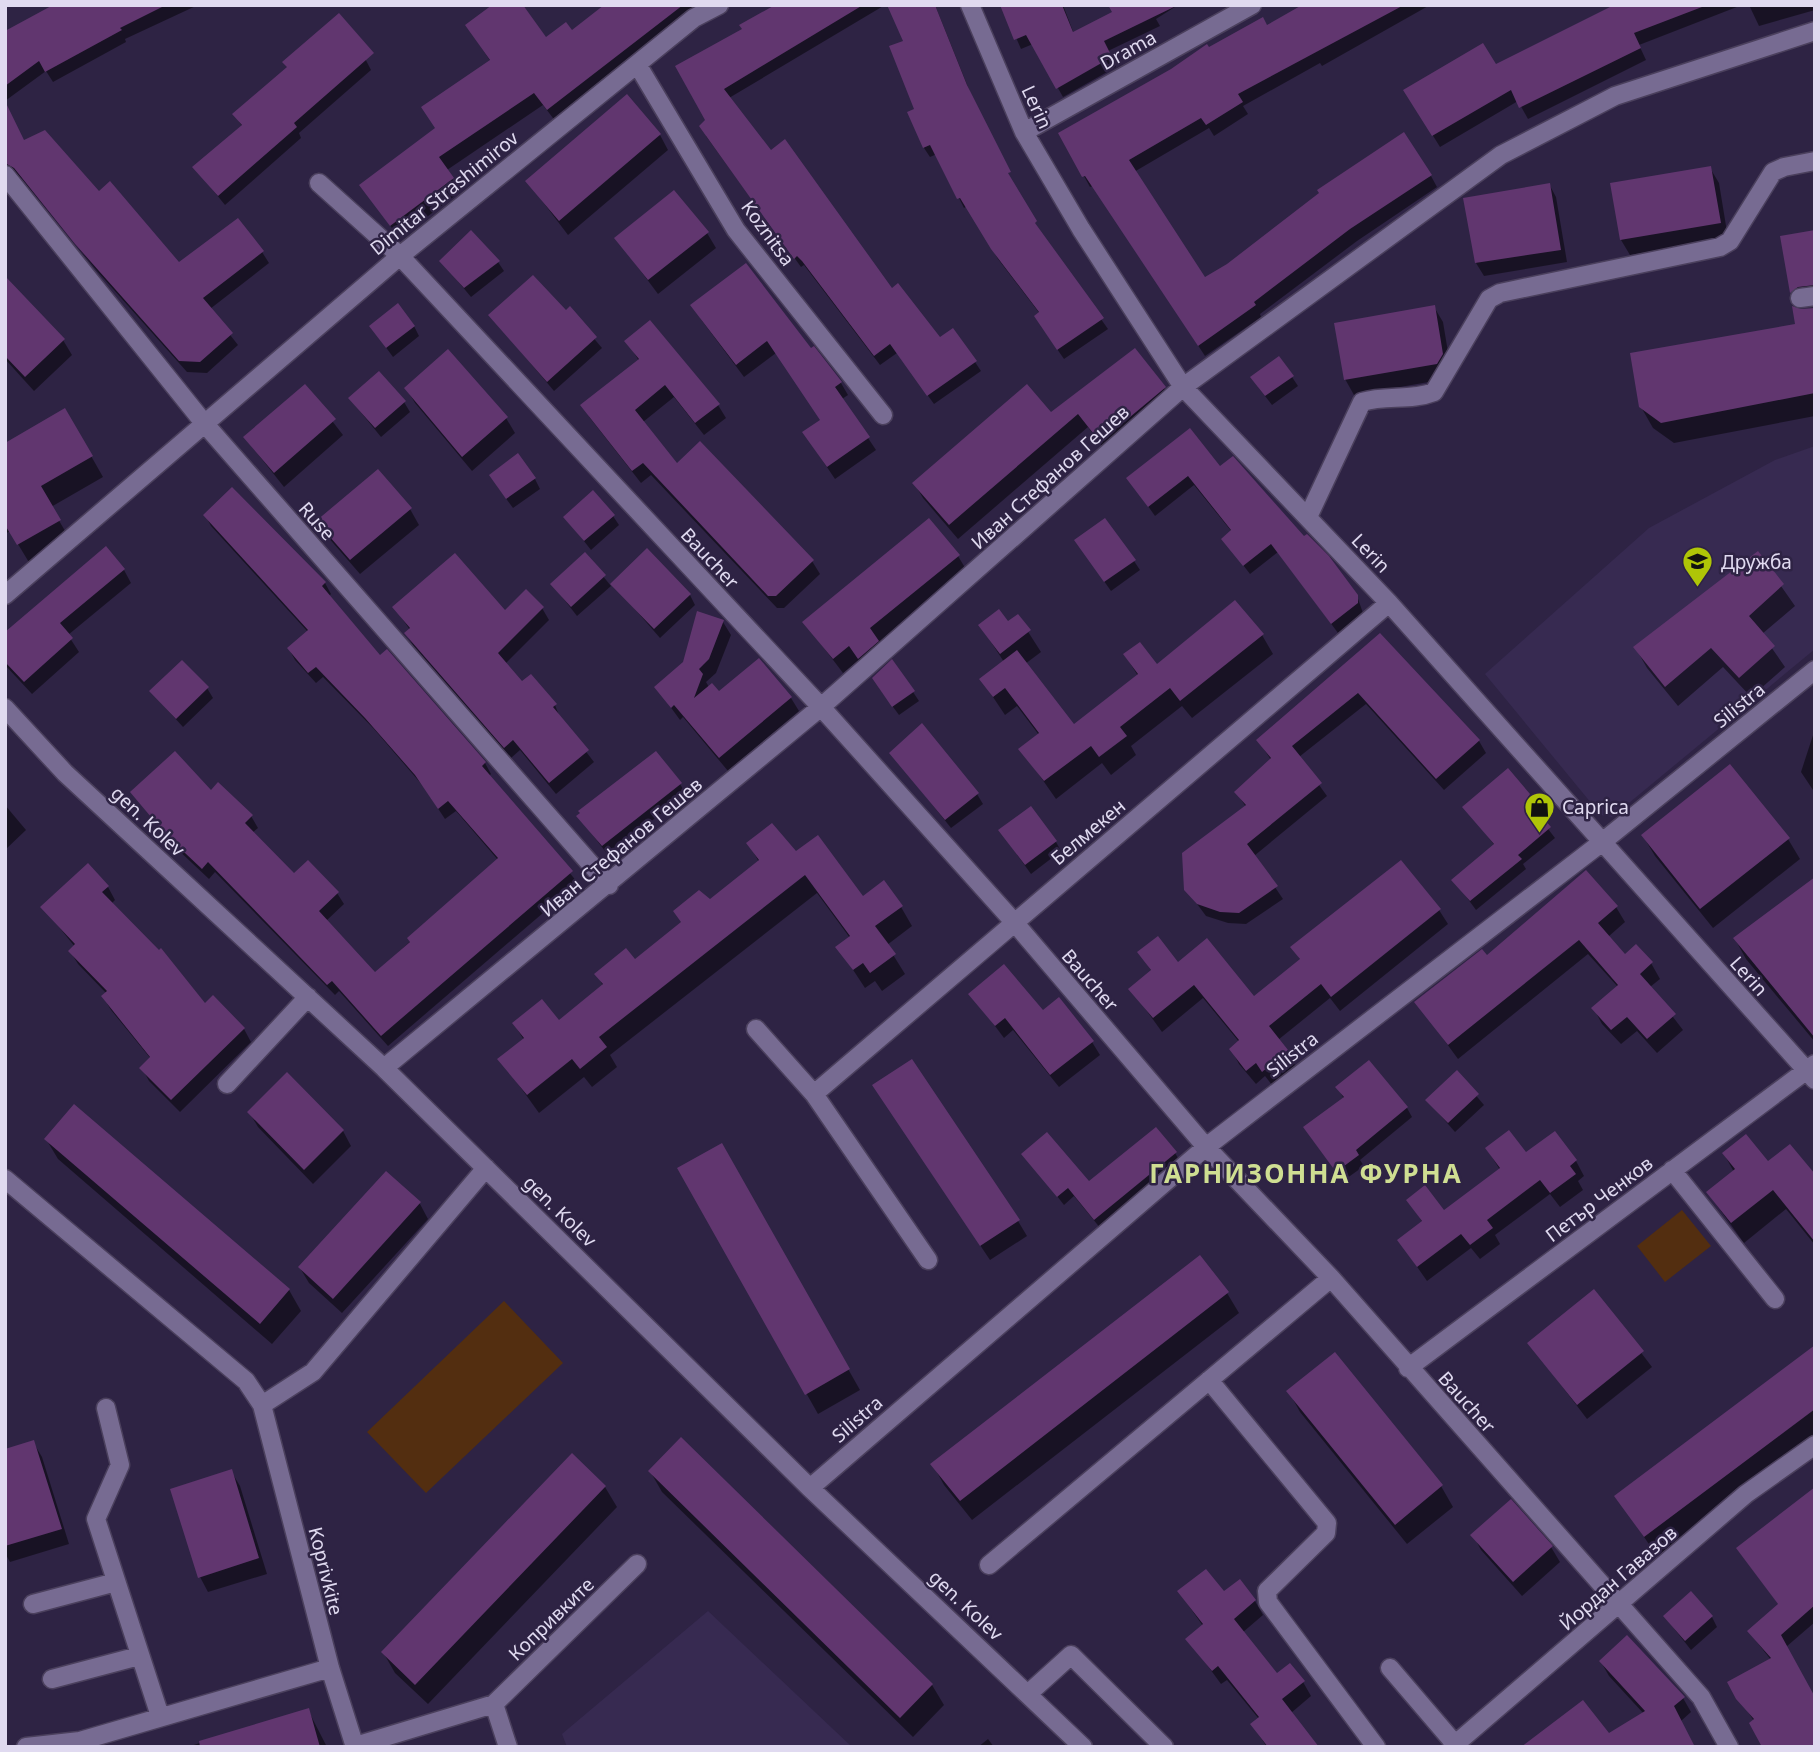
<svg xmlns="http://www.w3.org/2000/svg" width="1820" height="1752" font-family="'Noto Sans',sans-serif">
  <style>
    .built { fill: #372a51 }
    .green { fill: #532e10 }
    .shadow { fill: #0007 }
    .building { fill: #61366f }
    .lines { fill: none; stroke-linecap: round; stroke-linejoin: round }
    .minor-casing { stroke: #4b405d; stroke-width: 21 }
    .minor { stroke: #776b92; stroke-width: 18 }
    .labels { text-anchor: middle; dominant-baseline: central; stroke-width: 5; stroke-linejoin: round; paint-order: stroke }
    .street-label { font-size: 19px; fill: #e0daf0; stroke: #2e2344 }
    .poi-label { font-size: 19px; fill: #e0daf0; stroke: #2e2344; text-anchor: start }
    .district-label { font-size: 26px; font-weight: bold; letter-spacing: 2px; fill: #cfde92; stroke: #2e2344 }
  </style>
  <rect width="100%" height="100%" fill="#2e2344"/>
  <path class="built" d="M1815 446V649L1612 817 1601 815 1485 674 1649 528 1775 460Z
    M708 1611 852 1747H567L562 1734Z"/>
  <path class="green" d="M1682 1210 1711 1246 1665 1282 1637 1246Z
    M504 1301 563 1363 426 1493 367 1432Z"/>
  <path class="shadow" d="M57 5H198L125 39 126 42 53 82 46 71 5 101V33Z
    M607 5H716L556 122 543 105 447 170 460 192 399 238 362 186 437 129 491 62 467 26 546 40 572 33Z
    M788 5H885L729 98 771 152 891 291 939 340 975 362 981 371 934 404 897 353 880 365 804 265 801 267 706 136 708 121 677 67Z
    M889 5H935L972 97 1012 183 1040 233 1108 329 1064 359 1041 326 1040 314 998 259 967 206 964 208 937 154 930 157 924 148 909 113 916 110 905 42Z
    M1002 5H1063L1074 34 1114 12 1110 5H1178L1156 19 1160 26 1108 51 1116 67 1063 97 1033 44 1021 49Z
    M1304 5H1430L1322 66 1320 63 1243 106 1248 114 1214 136 1209 128 1134 172 1205 279 1228 266 1431 176 1437 187 1357 241 1260 314 1261 317 1205 356 1093 186 1090 187 1061 134 1208 50 1267 27Z
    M1618 5H1742L1639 45 1646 60 1528 119 1518 101 1440 147 1412 102 1495 66Z
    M1749 5H1815V10L1759 26Z
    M355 39 371 70 299 133 301 138 225 205 194 167 242 126 234 114Z
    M5 103 24 142 99 193 179 265 262 252 269 263 210 309 238 345 207 373 187 372 97 271 22 179 5 165Z
    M660 135 668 150 568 235 527 181Z
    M1710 168 1719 183 1728 238 1630 255 1621 240Z
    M1549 184 1556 197 1567 262 1484 276 1476 263Z
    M1815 232V301L1800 303 1791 288Z
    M707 233 716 248 658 294 616 238Z
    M441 261 498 262 504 271 471 297Z
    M5 279 63 340 72 355 34 391 5 359Z
    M1434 307 1443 322 1451 370 1446 379 1354 395 1345 379Z
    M569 309 602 348 554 391 490 315 565 312Z
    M700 318 810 351 841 383 848 395 842 399 876 450 835 479 812 445 822 421 776 353 744 377Z
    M1815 323V416L1674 443 1653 428 1641 407Z
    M414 326 419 336 393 357 371 327Z
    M627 341 718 405 726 418 704 435 674 397 643 422 677 466 812 561 820 574 784 608H777L651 475 641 483 590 418 583 405 639 361Z
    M1292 377 1298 386 1272 405 1258 387Z
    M305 386 343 435 284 487 245 438Z
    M406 388 506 418 515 433 472 471 415 403Z
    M1164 388 1173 403 1109 456 1088 427 958 539 923 498 914 483 1050 414Z
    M350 399 404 402 410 412 381 437Z
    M65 410 103 477 51 507 71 541 30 564 10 531 5 534V445Z
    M1219 469 1357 596 1363 613 1338 633 1278 552 1250 574 1223 539 1232 532 1194 485 1155 516 1128 478Z
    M535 479 540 489 513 508 497 486Z
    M410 509 419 525 360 574 327 536 318 521Z
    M205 515 325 583 331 594 329 596 380 657 485 763 491 774 489 776 578 883 388 1046 339 991 335 995 215 872 209 879 175 847 132 792H211L251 816 258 828 252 833 294 876 337 893 344 904 326 921 375 974 498 860 456 811 445 819 423 786 374 729 323 677 316 683 295 660 289 649 308 632 211 526Z
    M613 516 619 525 591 550 565 517Z
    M1082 550 1134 561 1140 570 1111 591Z
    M1758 553 1795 606 1762 634 1785 667 1751 697 1723 667 1678 706 1647 668 1635 647Z
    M585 554 611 586 577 616 552 584Z
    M958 556 967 571 879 643 886 657 868 673 859 660 843 673 805 623Z
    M124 570 131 583 68 635 79 652 32 694 5 665V635Z
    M613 584 690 595 695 605 660 638Z
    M395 608 505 613 542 608 549 620 505 664 522 684 555 705 560 718 594 762 556 794 520 750 511 758 413 645 406 634 410 630Z
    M1018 616 1041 652 1025 664 1074 726 1138 676 1125 655 1157 667 1262 635 1273 654 1192 718 1182 706 1131 746 1136 755 1111 775 1102 763 1056 799 1021 749 1039 735 1017 706 1005 715 981 679 1004 662 980 625 1008 624Z
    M723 622 731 635 716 673 706 682 709 687 719 694 791 698 799 711 728 771 683 717 680 720 656 687 685 663Z
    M1380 635 1479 741 1486 753 1444 790 1366 704 1299 757 1327 796 1254 856 1283 899 1246 924 1228 923 1206 916 1186 889 1246 807 1236 792 1271 760 1258 740Z
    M207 688 213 698 183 727 151 692Z
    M879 688 913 692 919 701 899 715Z
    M1815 729V793L1801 772Z
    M891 753 977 794 983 804 951 828Z
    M680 784 686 794 608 855 579 817Z
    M1528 795 1534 805 1532 808 1555 838 1523 864 1526 869 1476 910 1454 880 1495 846 1465 807Z
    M5 805 26 830 5 850Z
    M1000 831 1056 842 1061 851 1031 874Z
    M1643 836 1788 839 1800 859 1713 928 1655 856Z
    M749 844 796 853 863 898 901 907 912 926 887 945 905 974 882 991 875 981 865 988 838 947 850 938 817 893 610 1055 617 1067 592 1087 584 1077 539 1113 500 1059 524 1040 514 1024 558 1022 603 986 597 974 634 961 759 862Z
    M108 887 115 900 111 904 205 1005 244 1029 251 1042 180 1112 149 1081 142 1068 151 1059 111 1010 103 997 107 994 78 964 70 951 75 947 43 907Z
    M1616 907 1625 922 1608 937 1625 957 1651 963 1660 979 1650 987 1683 1030 1657 1053 1637 1031 1621 1044 1602 1024 1594 1009 1618 987 1588 954 1458 1059 1417 1003 1487 958Z
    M1439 910 1448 924 1340 1011 1330 998 1278 1040 1295 1065 1272 1085 1265 1076 1256 1084 1239 1064 1231 1049 1240 1043 1203 998 1162 1032 1131 989 1152 972 1140 953 1178 964 1254 999 1301 961 1293 947Z
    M1815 927V1042L1746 959 1735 939Z
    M971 994 1043 1012 1092 1042 1100 1055 1059 1087 1013 1030 1004 1038Z
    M1457 1073 1484 1105 1455 1132 1427 1100Z
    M1338 1088 1407 1108 1412 1117 1360 1160 1364 1166 1343 1181 1311 1137 1344 1099Z
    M883 1100 1018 1221 1027 1236 990 1260Z
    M74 1106 289 1290 301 1311 272 1344 58 1159 46 1139Z
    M249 1112 343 1131 351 1146 313 1184 258 1127Z
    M721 1145 860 1390 818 1414 679 1169Z
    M1487 1149 1576 1161 1584 1176 1578 1181 1583 1190 1560 1207 1550 1194 1495 1235 1500 1244 1480 1259 1471 1248 1427 1281 1399 1241 1423 1223 1408 1200 1444 1213 1500 1170Z
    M1175 1153 1181 1163 1101 1229 1074 1196 1064 1205 1024 1154 1089 1183Z
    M1724 1154 1815 1177V1245L1786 1209 1744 1243 1708 1193 1734 1172Z
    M386 1173 420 1204 428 1219 342 1313 309 1283 300 1268Z
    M1594 1291 1652 1367 1587 1419 1529 1343Z
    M1227 1293 1239 1313 972 1520 944 1485 933 1465Z
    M1815 1347V1438L1657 1556 1616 1496Z
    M1335 1355 1441 1486 1453 1507 1407 1544 1300 1412 1289 1392Z
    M33 1442 42 1457 69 1544 10 1562 5 1553V1450Z
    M572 1455 605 1487 617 1507 428 1704 395 1673 383 1652Z
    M231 1471 240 1486 267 1574 208 1592 200 1577Z
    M650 1471 932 1685 944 1705 913 1737 662 1492Z
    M1815 1489V1622L1786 1647 1754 1721 1729 1683 1771 1660 1749 1632 1779 1605 1738 1548Z
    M1473 1535 1551 1547 1560 1562 1522 1596 1481 1550Z
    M1179 1592 1224 1594 1255 1601 1263 1615 1242 1633 1276 1676 1303 1682 1311 1696 1291 1713 1317 1747H1267L1252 1725 1259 1719 1227 1680 1221 1684 1188 1639 1203 1626Z
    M1665 1617H1712L1717 1627 1691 1650Z
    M1601 1662 1683 1698 1691 1712 1681 1721 1608 1735 1644 1714 1609 1676Z
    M308 1710 327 1747H187Z
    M988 1739 994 1747H978Z"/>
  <path class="building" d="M53 5H166L120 28 122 30 45 72 39 61 5 86V31Z
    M492 5H523L546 37 566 22 572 30 604 5H683L547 110 534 93 439 157 454 178 390 226 359 185 435 128 421 107 490 60 465 25Z
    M775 5H863L724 89 771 150 785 139 892 288 898 283 940 337 953 328 977 361 927 396 890 344 874 356 802 261 797 256 794 259 699 126 705 120 675 66 742 29 739 25Z
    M887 5H935L967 85 1011 172 1008 173 1037 221 1035 223 1104 318 1057 350 1034 316 1039 312 991 249 960 198 957 199 930 145 923 148 907 112 914 109 889 46 903 41Z
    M1000 5H1062L1073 32 1112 12 1108 5H1178L1104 41 1112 57 1056 89 1026 35 1014 40Z
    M1302 5H1404L1238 94 1243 102 1206 125 1201 118 1129 160 1205 277 1227 264 1319 193 1317 190 1404 132 1432 175 1350 229 1254 302 1256 305 1198 346 1085 176 1082 177 1058 133 1171 69 1207 44 1209 47 1263 17 1267 25Z
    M1614 5 1702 7 1634 33 1641 48 1519 108 1511 90 1432 136 1403 90 1483 43 1496 64Z
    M339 13 374 53 294 123 297 127 218 196 192 167 242 125 232 114 287 67 282 62Z
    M627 94 661 134 559 221 525 181Z
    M5 101 24 140 45 130 99 191 110 181 179 262 238 218 264 251 203 298 233 333 200 362 179 361 75 244 14 168 5 163Z
    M1711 166 1721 223 1620 240 1610 183Z
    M1550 183 1561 250 1475 263 1463 198Z
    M674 190 709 232 648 280 614 238Z
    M471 230 500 261 464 288 439 261Z
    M1815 230V285L1798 287 1790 293 1780 236Z
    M746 263 811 348 814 346 842 382 835 387 870 437 827 467 802 432 820 420 767 341 736 365 690 305Z
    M533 275 566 310 570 306 597 337 547 382 488 315Z
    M5 276 65 339 25 377 5 356Z
    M398 303 415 326 386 348 369 326Z
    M1435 305 1443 354 1437 364 1344 380 1334 323Z
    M1792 306 1801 309 1815 308V393L1661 423 1639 407 1630 353 1795 324Z
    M650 320 720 404 695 423 665 385 635 410 677 463 700 441 814 560 776 596H768L643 463 632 471 580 405 639 359 624 341Z
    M1135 348 1166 387 1100 442 1078 414 949 525 912 483 1027 384 1051 412Z
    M448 349 508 417 462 457 404 388Z
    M1279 356 1294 376 1265 396 1250 377Z
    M379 371 406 401 375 428 348 398Z
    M305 384 336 419 274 473 243 437Z
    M65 408 93 456 41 486 61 520 17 545 5 525V443Z
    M1190 428 1220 466 1233 456 1304 536 1307 534 1329 556 1358 595V603L1331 624 1271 544 1243 566 1221 539 1231 530 1188 476 1148 507 1126 478Z
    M518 453 536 478 506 499 489 475Z
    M378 469 412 508 350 560 316 521Z
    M232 487 326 582 322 586 380 655 387 649 486 762 482 766 573 871 381 1036 332 981 327 985 208 862 202 869 167 836 130 792 175 751 211 790 218 782 253 815 245 823 294 873 308 860 339 892 319 911 375 972 410 942 407 938 498 858 448 801 438 809 415 775 365 718 316 667 308 673 287 648 308 630 203 515Z
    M593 490 615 515 584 541 563 517Z
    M929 518 960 555 870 628 879 641 858 659 849 646 833 659 802 622Z
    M1105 518 1136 560 1104 582 1074 540Z
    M106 546 125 569 60 623 73 638 24 682 5 662V632Z
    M647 548 691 594 654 629 610 584Z
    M1758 551 1784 584 1749 616 1775 646 1739 678 1711 648 1665 687 1633 647Z
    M585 552 606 575 571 607 550 584Z
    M455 553 505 610 526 589 544 607 498 653 522 681 531 674 557 704 553 707 589 750 549 783 513 740 504 748 404 633 410 628 392 607Z
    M1235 600 1264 634 1180 701 1170 688 1120 727 1127 736 1099 757 1091 746 1044 781 1018 749 1039 733 1005 688 993 697 979 679 1017 650 1074 724 1138 674 1123 654 1140 642 1157 664Z
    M999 609 1008 621 1018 614 1031 630 1000 654 978 625Z
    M697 611 724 620 709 659 699 669 703 674 694 698 712 683 719 691 759 658 792 697 719 758 674 705 671 708 654 687 683 662Z
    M1380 633 1480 740 1436 779 1358 693 1292 746 1322 783 1247 844 1278 886 1239 913 1220 912 1197 904 1184 890 1182 853 1246 805 1234 792 1271 758 1256 740Z
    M892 659 915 691 892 707 872 678Z
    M182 660 209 687 176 719 149 691Z
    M922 723 979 793 945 820 889 753Z
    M656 751 682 783 602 846 576 816 580 813 578 811Z
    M1730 764 1790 838 1700 909 1641 835Z
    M1508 768 1530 794 1527 799 1551 827 1518 855 1522 859 1470 901 1451 880 1494 844 1462 807Z
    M1031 806 1057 841 1025 865 998 830Z
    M772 823 796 851 818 835 863 896 884 880 903 906 875 926 896 954 870 973 863 963 853 970 835 947 850 936 805 875 599 1037 607 1047 580 1069 572 1059 527 1095 497 1059 524 1038 512 1023 542 999 559 1020 603 984 594 974 626 948 635 959 681 922 673 911 699 890 710 899 759 860 746 843Z
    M1401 860 1441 909 1331 997 1321 984 1269 1026 1288 1050 1262 1072 1256 1063 1246 1071 1229 1049 1239 1040 1194 985 1153 1018 1128 989 1151 970 1137 952 1158 936 1178 962 1207 938 1254 996 1300 959 1290 947Z
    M88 863 109 886 102 892 159 950 161 948 205 1003 213 995 245 1028 171 1100 139 1068 150 1057 101 996 107 991 68 951 75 944 40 907Z
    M1586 870 1618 906 1598 923 1625 954 1636 944 1653 962 1640 974 1676 1014 1647 1039 1627 1017 1611 1030 1591 1008 1618 985 1579 940 1448 1045 1414 1002 1482 949 1487 955Z
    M1815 877V1038L1733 938Z
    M1004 964 1043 1010 1059 997 1094 1041 1050 1075 1005 1018 995 1026 968 994Z
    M912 1059 1020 1220 980 1246 872 1085Z
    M1369 1060 1408 1107 1356 1150 1359 1155 1336 1172 1303 1127 1344 1097 1335 1087Z
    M1457 1070 1479 1094 1448 1123 1425 1100Z
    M287 1072 344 1130 304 1170 247 1112Z
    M74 1104 290 1289 260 1324 44 1139Z
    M1156 1127 1177 1152 1094 1220 1068 1188 1057 1197 1021 1154 1047 1132 1089 1181Z
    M1509 1130 1526 1152 1555 1131 1577 1160 1570 1166 1576 1174 1550 1193 1540 1180 1487 1220 1493 1228 1470 1245 1461 1234 1417 1267 1397 1240 1422 1221 1406 1200 1425 1185 1444 1210 1500 1168 1485 1148Z
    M1746 1134 1768 1161 1790 1144 1815 1174V1242L1773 1190 1731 1223 1706 1192 1735 1169 1722 1153Z
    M722 1143 850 1369 805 1395 677 1168Z
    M386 1171 421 1202 333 1299 298 1267Z
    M1200 1255 1229 1292 960 1501 930 1464Z
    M1594 1289 1644 1351 1577 1405 1527 1343Z
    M1815 1345V1409L1644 1537 1614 1496Z
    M1335 1352 1443 1485 1395 1525 1286 1391Z
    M681 1437 933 1684 900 1718 648 1471Z
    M34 1440 62 1529 5 1546V1449Z
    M572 1453 606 1486 415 1685 381 1652Z
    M232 1469 259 1558 198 1578 170 1489Z
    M1815 1487V1605L1781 1635 1815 1697V1747H1762L1749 1723 1754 1719 1736 1699 1727 1682 1771 1658 1747 1631 1778 1604 1736 1548Z
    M1511 1499 1553 1546 1513 1582 1470 1535Z
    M1206 1569 1224 1591 1240 1579 1256 1600 1234 1619 1277 1673 1290 1663 1305 1681 1282 1699 1319 1747H1268L1250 1724 1259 1717 1218 1666 1212 1671 1185 1639 1203 1624 1177 1591Z
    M1691 1591 1713 1616 1685 1641 1663 1616Z
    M1627 1635 1685 1697 1674 1706 1695 1747H1521L1583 1700 1609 1733 1645 1711 1599 1661Z
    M309 1708 320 1747H200L199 1741Z"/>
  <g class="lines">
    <defs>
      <path id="minor" d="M970 5 1024 132 1081 229 1183 387 1389 603 1815 1080
        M637 64 736 230 883 415
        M1024 132 1252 5
        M5 175 204 423 609 885
        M319 183 400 256 821 707 1014 922 1206 1147 1331 1278 1701 1697 1729 1747
        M1800 298 1815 296
        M1308 517 1362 402C1386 395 1411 401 1434 392L1489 299 1500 293 1720 247 1730 241 1773 172 1784 167 1815 161
        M5 595 400 256 694 18 719 5
        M5 708 65 773 384 1068 810 1488 1083 1747
        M756 1029 814 1094 928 1260
        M384 1068 821 707 1183 387 1501 155 1615 96 1815 31
        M227 1084 308 997
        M814 1094 1389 603
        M1672 1170 1775 1299
        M5 1179 246 1381 262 1405 313 1372 486 1168
        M1408 1368 1815 1064
        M1209 1380 1327 1523 1326 1533 1267 1591 1268 1602 1376 1747
        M262 1405 330 1668 355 1747
        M106 1408 120 1465 96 1519 160 1716
        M810 1488 1206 1147 1601 843 1815 670
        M989 1565 1331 1278
        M33 1604 116 1582
        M1390 1668 1455 1744
        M52 1679 139 1656
        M1029 1693 1071 1655 1164 1747
        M494 1704 508 1747
        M355 1746 494 1704 637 1564
        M26 1747 80 1741 330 1668
        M1452 1747 1746 1494 1815 1445"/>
    </defs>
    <use href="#minor" class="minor-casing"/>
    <use href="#minor" class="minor"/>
  </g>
  <defs>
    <symbol id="school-pin" viewBox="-11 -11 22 30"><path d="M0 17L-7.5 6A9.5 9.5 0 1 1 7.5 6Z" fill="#afc507" stroke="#2e2344"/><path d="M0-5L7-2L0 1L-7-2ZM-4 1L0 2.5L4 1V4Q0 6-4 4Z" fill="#111"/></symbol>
    <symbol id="shop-pin" viewBox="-11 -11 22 30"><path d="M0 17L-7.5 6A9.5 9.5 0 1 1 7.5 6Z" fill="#afc507" stroke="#2e2344"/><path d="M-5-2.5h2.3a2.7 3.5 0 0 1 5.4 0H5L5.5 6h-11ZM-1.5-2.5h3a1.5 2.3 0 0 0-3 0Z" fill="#111"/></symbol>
  </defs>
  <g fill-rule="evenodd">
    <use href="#school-pin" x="1680" y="544" width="35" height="47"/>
    <use href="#shop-pin" x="1522" y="790" width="35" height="47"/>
  </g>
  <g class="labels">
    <g class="street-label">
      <text transform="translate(1128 50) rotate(-29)">Drama</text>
      <text transform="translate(1037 107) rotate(65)">Lerin</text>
      <text transform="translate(444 193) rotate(-39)">Dimitar Strashimirov</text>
      <text transform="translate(768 233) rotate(54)">Koznitsa</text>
      <text transform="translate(1050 477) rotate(-42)">Иван Стефанов Гешев</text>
      <text transform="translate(317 521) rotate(49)">Ruse</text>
      <text transform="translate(1371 553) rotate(46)">Lerin</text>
      <text transform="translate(710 558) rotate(47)">Baucher</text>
      <text transform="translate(1739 705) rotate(-39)">Silistra</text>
      <text transform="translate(148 821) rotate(43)">gen. Kolev</text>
      <text transform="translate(1088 832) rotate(-40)">Белмекен</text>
      <text transform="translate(621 847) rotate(-40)">Иван Стефанов Гешев</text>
      <text transform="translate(1749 976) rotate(48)">Lerin</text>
      <text transform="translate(1090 980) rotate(49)">Baucher</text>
      <text transform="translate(1292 1054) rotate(-38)">Silistra</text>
      <text transform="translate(1599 1199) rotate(-37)">Петър Ченков</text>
      <text transform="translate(560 1211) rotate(44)">gen. Kolev</text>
      <text transform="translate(1467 1402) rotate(48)">Baucher</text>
      <text transform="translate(857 1419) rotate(-41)">Silistra</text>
      <text transform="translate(326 1571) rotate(76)">Koprivkite</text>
      <text transform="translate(1618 1578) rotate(-41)">Йордан Гавазов</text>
      <text transform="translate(966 1605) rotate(43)">gen. Kolev</text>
      <text transform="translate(551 1619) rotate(-44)">Копривките</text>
    </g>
    <g class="poi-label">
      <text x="1721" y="562">Дружба</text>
      <text x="1562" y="807">Caprica</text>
    </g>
    <g class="district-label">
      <text x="1306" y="1173">ГАРНИЗОННА ФУРНА</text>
    </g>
  </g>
  <rect width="1820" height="1752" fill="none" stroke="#e0daf0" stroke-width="14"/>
</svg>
